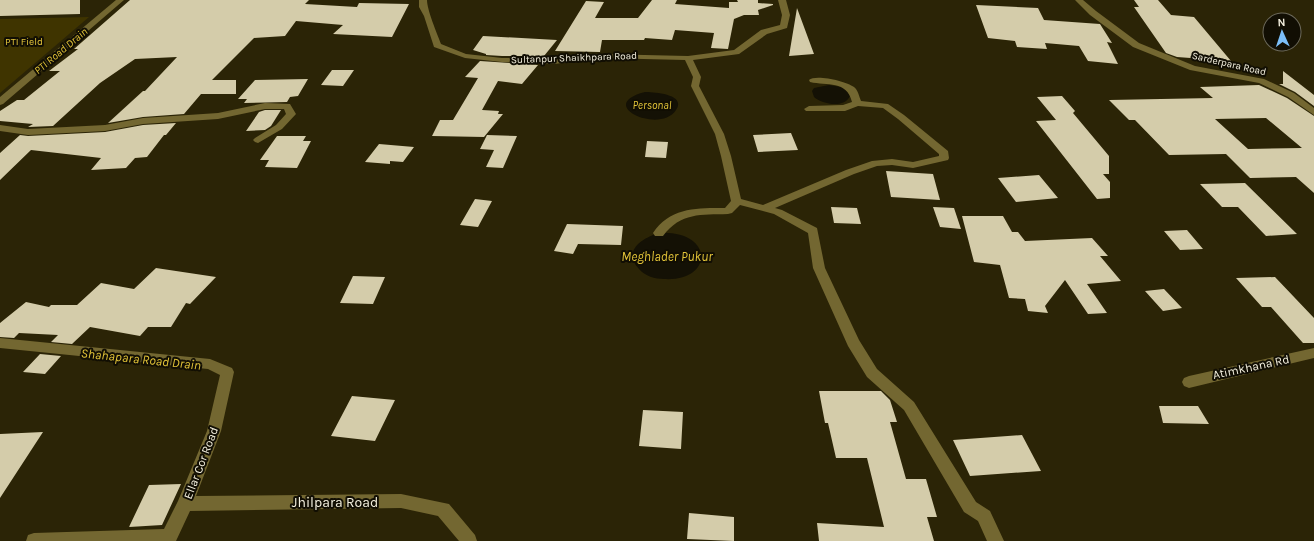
<svg xmlns="http://www.w3.org/2000/svg" width="1314" height="541" font-family="Karla,sans-serif">
  <style>
    .green { fill: #3f3400 }
    .water { fill: #141105 }
    .building { fill: #d4ccaa; fill-rule: evenodd }
    .lines { fill: none; stroke-linecap: round; stroke-linejoin: round }
    .secondary { fill: #736731; fill-rule: evenodd }
    .labels { text-anchor: middle; dominant-baseline: central; stroke-width: 4; stroke-linejoin: round; paint-order: stroke }
    .far-park-label { font-size: 10px; fill: #e5c63b; stroke: #110e03 }
    .far-street-label { font-size: 10px; fill: #f5f1e0; stroke: #110e03 }
    .far-water-label { font-size: 11px; font-style: italic; fill: #e4c539; stroke: #110e03 }
    .street-label { font-size: 12px; fill: #f5f1e0; stroke: #110e03 }
    .water-label { font-size: 13px; font-style: italic; fill: #e4c539; stroke: #110e03 }
    .near-street-label { font-size: 14px; fill: #f5f1e0; stroke: #110e03 }
  </style>
  <rect width="100%" height="100%" fill="#2b2406"/>
  <path class="green" d="M89 17 0 93V19Z"/>
  <path class="water" d="M829 85 841 87 846 90 850 96C844 109 822 104 814 97L812 91 814 88Z
    M645 92C653 92 687 94 676 110 660 135 594 105 645 92Z
    M659 233C715 230 714 282 664 279 655 279 645 276 639 269 622 251 642 238 659 233Z"/>
  <path class="building" d="M0 0H80V14L0 16Z
    M130 0H309L305 4 357 7 359 3 409 4 392 37 333 34 343 25 296 21 285 36 254 38 212 80H236V94H201L184 114 143 117 108 123 143 91H145L177 57 135 59 100 83 53 126 28 127 33 124 0 121V111L17 100H24L60 71H49L78 49H74Z
    M652 0H677L675 4 729 8V2H738L737 0H758V3L773 4V5L758 10 759 15H744L734 19 728 49 711 48 714 33 675 30 672 40 645 38 644 40H602L600 52 555 51 586 1 604 2 595 18H638Z
    M1134 0H1158L1171 15 1194 17 1231 61 1177 57 1166 53 1134 7H1139Z
    M976 5 1038 8 1044 20 1100 24 1112 43 1107 42 1118 64 1088 61 1079 46 1045 43 1047 49 1017 47 1015 41 988 38Z
    M797 8 814 54 789 56Z
    M483 36 557 40 544 56H502L486 55V54L473 50Z
    M480 61 538 65 522 84 498 81 482 110 499 111 498 114H503L484 137 432 136 440 120H453L478 78 465 77Z
    M332 70H354L343 86 321 85Z
    M1283 71 1314 95V106L1295 92 1279 84H1283Z
    M308 79 298 96 290 97 287 102 244 103 247 99H238L255 80Z
    M1259 85 1287 98 1314 116V193L1296 177 1250 178 1226 154 1169 155 1135 120H1129L1109 100 1213 98 1200 87ZM1266 118 1302 148 1248 149 1215 119Z
    M1062 96 1075 111 1073 113 1109 156V174H1103L1110 182V198L1097 199 1036 121 1056 120 1037 97Z
    M265 110H281L271 126 265 130 246 131 259 112Z
    M176 123 166 135H164L147 157 135 158 126 168 91 170 101 158 31 150 0 180V153L20 135 28 136 105 132 143 125Z
    M791 133 798 150 758 152 753 135Z
    M487 135 517 136 503 168 486 167 494 150 480 149Z
    M277 136H306L303 141H311L297 168 265 167 269 160H260Z
    M647 141 668 142 666 158 645 157Z
    M379 144 414 147 403 162 390 161V164L365 162Z
    M886 171 933 174 940 200 891 197Z
    M1039 175 1058 198 1016 202 998 178Z
    M1245 183 1297 234 1266 236 1238 207H1222L1200 184Z
    M475 199 492 201 478 227 460 225Z
    M831 207 857 208 861 224 834 223Z
    M933 207 954 208 961 229 940 227Z
    M962 216H1003L1012 232H1018L1025 241 1092 238 1108 256H1100L1121 281 1087 284 1107 313 1088 314 1065 280 1045 306 1048 313 1028 311 1025 299 1009 298 1000 265 974 262Z
    M567 224 623 226 621 245 578 244 573 254 554 251Z
    M1187 230 1203 249 1180 250 1164 231Z
    M156 268 216 277 190 304 186 303 171 327H148L140 336 90 327 72 344 51 342 58 335 19 333 14 338 0 337V323L26 302 49 307 51 305H77L101 283 134 289Z
    M353 276 385 277 373 304 340 303Z
    M1275 277 1314 318V343H1303L1271 307H1262L1236 278Z
    M1164 289 1182 308 1163 311 1145 291Z
    M40 354 61 356 45 374 23 372Z
    M819 391H881L890 400 897 422H890L906 479H926L937 517H927L934 541H819L817 523 884 527 867 458H836L828 423H825Z
    M352 396 395 400 375 441 331 436Z
    M1159 406H1198L1209 424 1163 423Z
    M643 410 683 412 681 449 639 446Z
    M43 432 0 498V434Z
    M1022 435 1041 471 970 476 953 440Z
    M181 484 162 525 129 527 149 485Z
    M689 513 734 517V541L687 539Z"/>
  <g class="lines">
    <path class="secondary" d="M116 0H124L3 104 0 105V97Z
      M419 0H427C427 10 437 33 441 44L466 54 502 58H554L601 54 688 56 734 50 761 30 780 25 782 15 778 0H786L790 15 787 28 767 34 739 54 693 60 701 77 699 86 724 134 731 156 741 199 763 205 846 170 872 161 892 159 913 162 939 156V154L898 119 883 108 858 106 845 111H806L804 109 809 106 843 105 852 102C847 80 827 86 810 82L809 80C815 74 846 81 854 87 858 90 859 96 861 101L888 104 904 115 948 151 949 158 948 160 913 168 892 165 877 166 854 174 775 208 782 210 817 228 825 268 859 340 877 369 914 402 976 502 990 511 1004 541H987L978 521 964 512 904 410 867 377 848 346 813 268 808 233 774 214 740 205 732 213 728 214C701 215 681 212 663 236H655L653 233C670 207 698 208 725 208L731 201 721 156 715 134 691 86 693 77 685 60 601 58 554 64 502 62 465 58 434 47 424 16 419 7Z
      M1075 0H1083L1096 11 1139 43 1195 66 1264 79 1294 93 1314 108V115L1288 97 1259 83 1190 70 1133 47 1090 15Z
      M265 103 290 104 296 114 282 129 258 143 255 142 253 140 255 138 276 125 286 114 284 109H265L218 119 143 124 105 131 28 135 0 131V125L28 129 105 125 143 118 218 113Z
      M0 338 210 359 232 368 234 372 221 431 196 496 401 494 449 504 475 535 477 541H459L438 516 401 508 190 511 176 541H26L28 535 34 533 164 529 178 501 207 431 220 375 208 369 0 348Z
      M1314 348V358L1189 388 1184 386 1182 382 1184 378 1189 376Z"/>
  </g>
  <g class="labels">
    <g class="far-park-label">
      <text x="24" y="42">PTI Field</text>
    </g>
    <g class="far-street-label">
      <text transform="translate(574 58) rotate(-2)">Sultanpur Shaikhpara Road</text>
      <text transform="translate(1229 64) rotate(13)">Sarderpara Road</text>
    </g>
    <g class="far-water-label">
      <text transform="translate(61 51) rotate(-40)">PTI Road Drain</text>
      <text x="652" y="105">Personal</text>
    </g>
    <g class="street-label">
      <text transform="translate(1251 367) rotate(-12)">Atimkhana Rd</text>
      <text transform="translate(201 463) rotate(-69)">Ellar Cor Road</text>
    </g>
    <g class="water-label">
      <text x="667" y="256">Meghlader Pukur</text>
      <text transform="translate(141 359) rotate(6)">Shahapara Road Drain</text>
    </g>
    <g class="near-street-label">
      <text x="335" y="502">Jhilpara Road</text>
    </g>
  </g>
  <g transform="translate(1282 32) rotate(357)"><circle r="19" fill="#110e03" stroke="#6c695b"/>
  <path d="M0-3L7 15L0 10L-7 15Z" fill="#7bbef8"/>
  <text y="-6" font-size="11" font-weight="bold" text-anchor="middle" fill="#f5f1e0">N</text>
  </g>
</svg>
